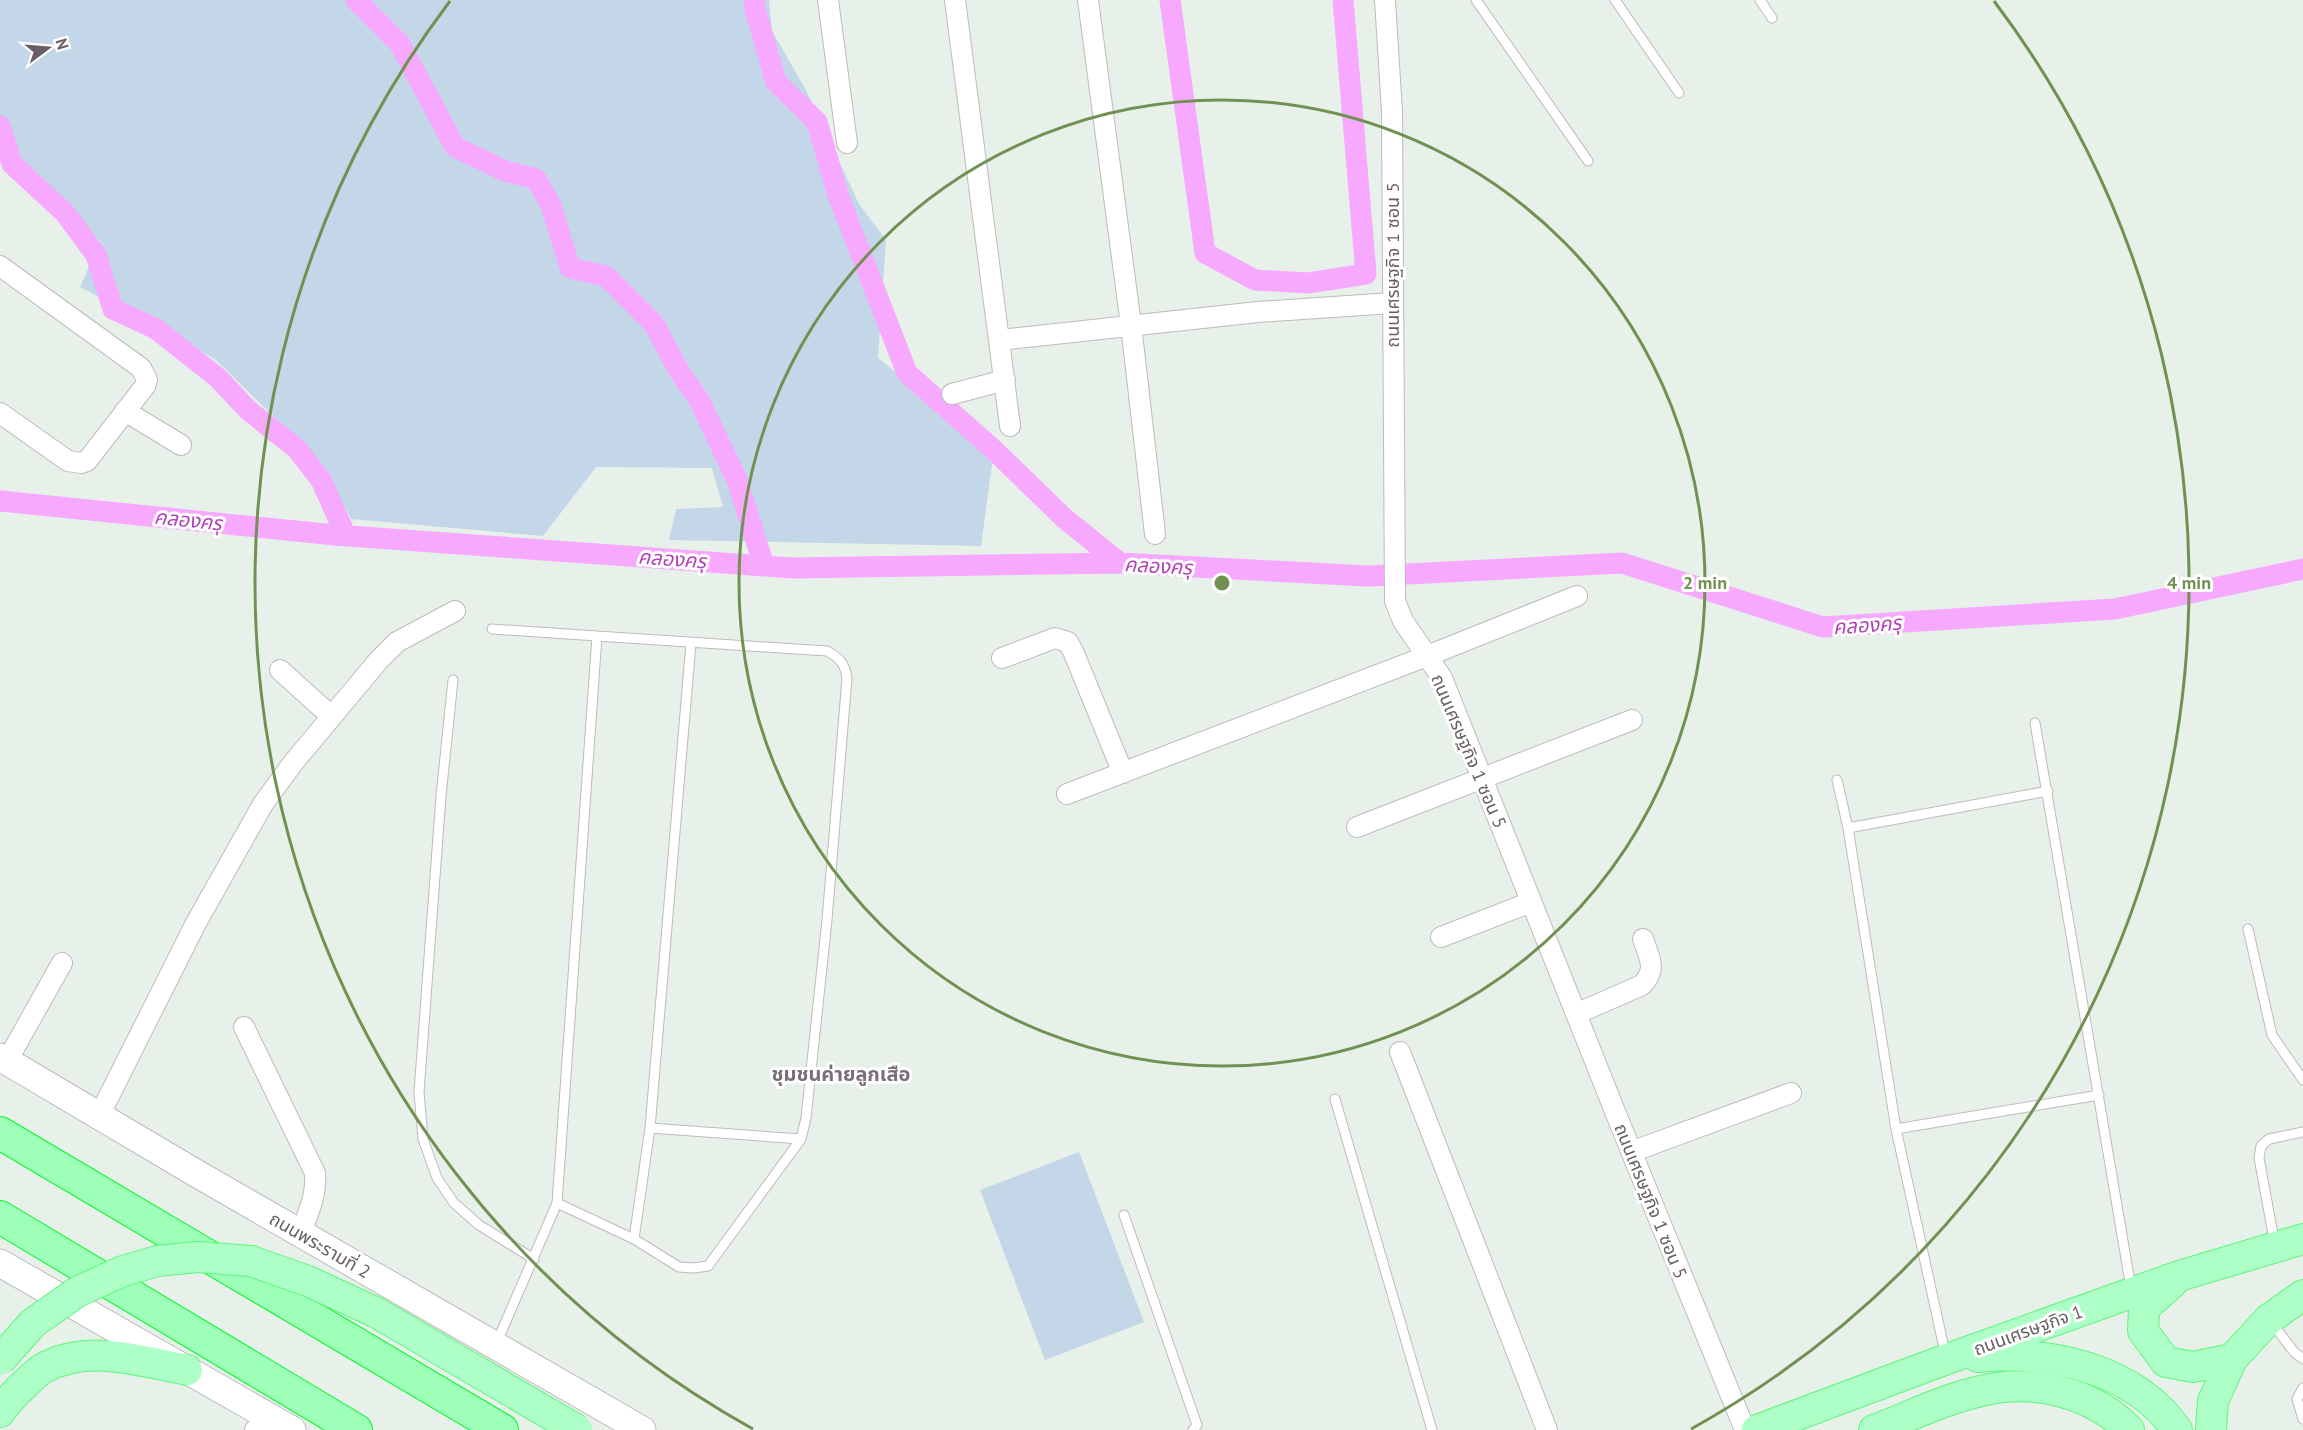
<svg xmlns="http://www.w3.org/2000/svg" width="2303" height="1430" font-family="'PT Sans','Noto Sans Thai',sans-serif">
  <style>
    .green { fill: #c3d7e8 }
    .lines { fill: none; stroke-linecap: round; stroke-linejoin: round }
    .canal { stroke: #f7a8ff; stroke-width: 21 }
    .service-casing { stroke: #c0b9bf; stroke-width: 11 }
    .minor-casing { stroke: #c0b9bf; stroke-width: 22 }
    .secondary-casing { stroke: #c0b8c0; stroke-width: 29 }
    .primary-casing { stroke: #5bf679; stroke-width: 32 }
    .trunk-casing { stroke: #00f728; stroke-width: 34 }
    .service { stroke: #fff; stroke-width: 9 }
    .minor { stroke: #fff; stroke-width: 20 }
    .secondary { stroke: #fff; stroke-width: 27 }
    .primary { stroke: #adffc7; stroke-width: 30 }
    .trunk { stroke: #9effb8; stroke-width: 32 }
    .primary-bridge-casing { stroke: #5bf679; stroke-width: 32; stroke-linecap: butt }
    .primary-bridge { stroke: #adffc7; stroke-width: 30 }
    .ring { fill: none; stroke: #719153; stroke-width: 3 }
    .labels { text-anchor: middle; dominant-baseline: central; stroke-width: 6; stroke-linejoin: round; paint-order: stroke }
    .street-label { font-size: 18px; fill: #675e67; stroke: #fff }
    .water-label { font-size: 20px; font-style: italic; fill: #b440b6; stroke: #fff }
    .neighbourhood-label { font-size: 20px; font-weight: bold; fill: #796f79; stroke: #fff }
    .centre { fill: #719153; stroke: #fff; stroke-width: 3 }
    .ring-label { font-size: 18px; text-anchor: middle; font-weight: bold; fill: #719153; stroke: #fff; stroke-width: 6; stroke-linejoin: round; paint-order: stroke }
  </style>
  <rect width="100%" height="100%" fill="#e7f1e9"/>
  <path class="green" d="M0 0H769L772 31 806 90 859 204 886 240 878 358 994 450 981 546 669 540 676 509 723 507 712 468 596 467 543 536 351 519 322 464 215 359 80 287 100 241 0 154Z
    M1079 1152 1144 1322 1045 1360 980 1190Z"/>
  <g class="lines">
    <path class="canal" d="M356 0 400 44 455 147 505 171 536 179 551 205 570 268 606 276 654 324 679 371 699 400 737 480 764 566
      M754 0 755 9 776 82 817 122 838 195 907 373 994 450 1064 518 1120 563
      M1170 0 1205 253 1255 280 1308 283 1366 274 1343 0
      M0 126 12 164 65 213 96 255 113 309 156 329 218 378 248 410 297 449 321 480 346 536
      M0 501 335 535 792 568 1120 563 1368 576 1622 563 1823 627 2115 609 2303 569"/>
    <defs>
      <path id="service" d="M1476 0 1588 161
        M1615 0 1679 93
        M1760 0 1772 18
        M492 629 597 636
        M453 680 441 796 419 1092 423 1139 437 1178 454 1203 479 1225 534 1259
        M2035 723 2131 1288
        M1837 780 1848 828 1896 1129 1946 1357
        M1848 828 2048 791
        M2248 929 2272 1035 2303 1080
        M1335 1099 1432 1430
        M650 1128 801 1139
        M1896 1129 2099 1095
        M1124 1215 1197 1425 1193 1430
        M634 1239 650 1128 691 643
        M2275 1245 2259 1158 2261 1146 2269 1139 2303 1132
        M2272 1323 2294 1352 2303 1359
        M497 1342 557 1203 597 636 827 651C840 658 845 664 847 678L827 920 806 1118 801 1139 708 1266 694 1268 679 1267 634 1239 557 1203
        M2303 1388 2297 1399 2303 1419"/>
      <path id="minor" d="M828 0 847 143
        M955 0 1010 426
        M1088 0 1131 325 1155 534
        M1385 0 1392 112 1395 601 1403 621 1442 678 1616 1114 1745 1430
        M0 266 141 368 147 380 145 386 87 461 81 463 68 461 0 413
        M1000 340 1258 312 1392 303
        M952 394 1005 380
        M125 411 181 445
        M1002 658 1055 638 1068 642 1073 651 1123 773
        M280 670 331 716
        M1067 794 1427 656 1577 596
        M1357 827 1632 720
        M1441 937 1531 902
        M1576 1014 1642 985C1658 968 1649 958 1643 939
        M244 1027 315 1173C317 1195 308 1213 301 1233
        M1400 1052 1547 1430
        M7 1061 62 963
        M99 1116 196 923 263 804 293 763 378 661 397 642 455 611
        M1631 1152 1791 1093
        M255 1430 271 1418"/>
      <path id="secondary" d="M0 1057 194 1172 642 1430
        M0 1263 292 1430"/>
      <path id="primary" d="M2173 1282 2144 1308 2143 1331 2166 1362 2193 1367 2232 1359
        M1978 1357C2049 1350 2134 1368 2177 1430
        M0 1412C7 1401 15 1393 25 1384 30 1379 36 1373 42 1369 86 1343 141 1361 187 1370
        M1757 1430 1947 1359 2179 1276 2303 1239
        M1874 1430C1909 1417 1944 1399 1981 1391 2032 1378 2092 1392 2129 1430
        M2211 1430 2213 1401 2232 1359 2269 1319 2303 1295"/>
      <path id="trunk" d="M0 1133 502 1430
        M0 1217 356 1430"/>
    </defs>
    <use href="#service" class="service-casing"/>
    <use href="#minor" class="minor-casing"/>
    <use href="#secondary" class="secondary-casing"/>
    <use href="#primary" class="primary-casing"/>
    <use href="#trunk" class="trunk-casing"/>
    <use href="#service" class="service"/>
    <use href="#minor" class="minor"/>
    <use href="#secondary" class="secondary"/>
    <use href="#primary" class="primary"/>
    <use href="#trunk" class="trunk"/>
    <defs>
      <path id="primary-bridge" d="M0 1360 33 1323 77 1292 123 1271 157 1261 198 1257 251 1261 308 1281 377 1313 577 1430"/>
    </defs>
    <use href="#primary-bridge" class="primary-bridge-casing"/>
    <use href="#primary-bridge" class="primary-bridge"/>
  </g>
  <g class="ring">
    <circle cx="1222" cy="583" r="483"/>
    <path d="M753 1429A967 967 0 0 1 450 1M1994 1A967 967 0 0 1 1691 1429"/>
  </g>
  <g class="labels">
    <g class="street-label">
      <text transform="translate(1392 265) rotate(-90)">ถนนเศรษฐกิจ 1 ซอน 5</text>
      <text transform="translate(1469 751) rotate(67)">ถนนเศรษฐกิจ 1 ซอน 5</text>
      <text transform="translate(1651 1201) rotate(68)">ถนนเศรษฐกิจ 1 ซอน 5</text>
      <text transform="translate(320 1245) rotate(30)">ถนนพระรามที่ 2</text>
      <text transform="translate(2028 1330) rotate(-20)">ถนนเศรษฐกิจ 1</text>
    </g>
    <g class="water-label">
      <text transform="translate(188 520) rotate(6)">คลองครุ</text>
      <text transform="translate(672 559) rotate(4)">คลองครุ</text>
      <text transform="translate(1158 566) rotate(3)">คลองครุ</text>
      <text transform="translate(1867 625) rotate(-4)">คลองครุ</text>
    </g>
    <g class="neighbourhood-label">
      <text x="841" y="1074">ชุมชนค่ายลูกเสือ</text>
    </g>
  </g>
  <circle cx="1222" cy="583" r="9" class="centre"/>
  <g class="ring-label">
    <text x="1705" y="589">2 min</text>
    <text x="2189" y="589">4 min</text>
  </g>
  <g transform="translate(48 48) rotate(74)" stroke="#ffffff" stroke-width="4.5" paint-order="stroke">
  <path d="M0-4.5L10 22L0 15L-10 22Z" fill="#675e67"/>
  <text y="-9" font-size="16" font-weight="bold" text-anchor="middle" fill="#675e67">N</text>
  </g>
</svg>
